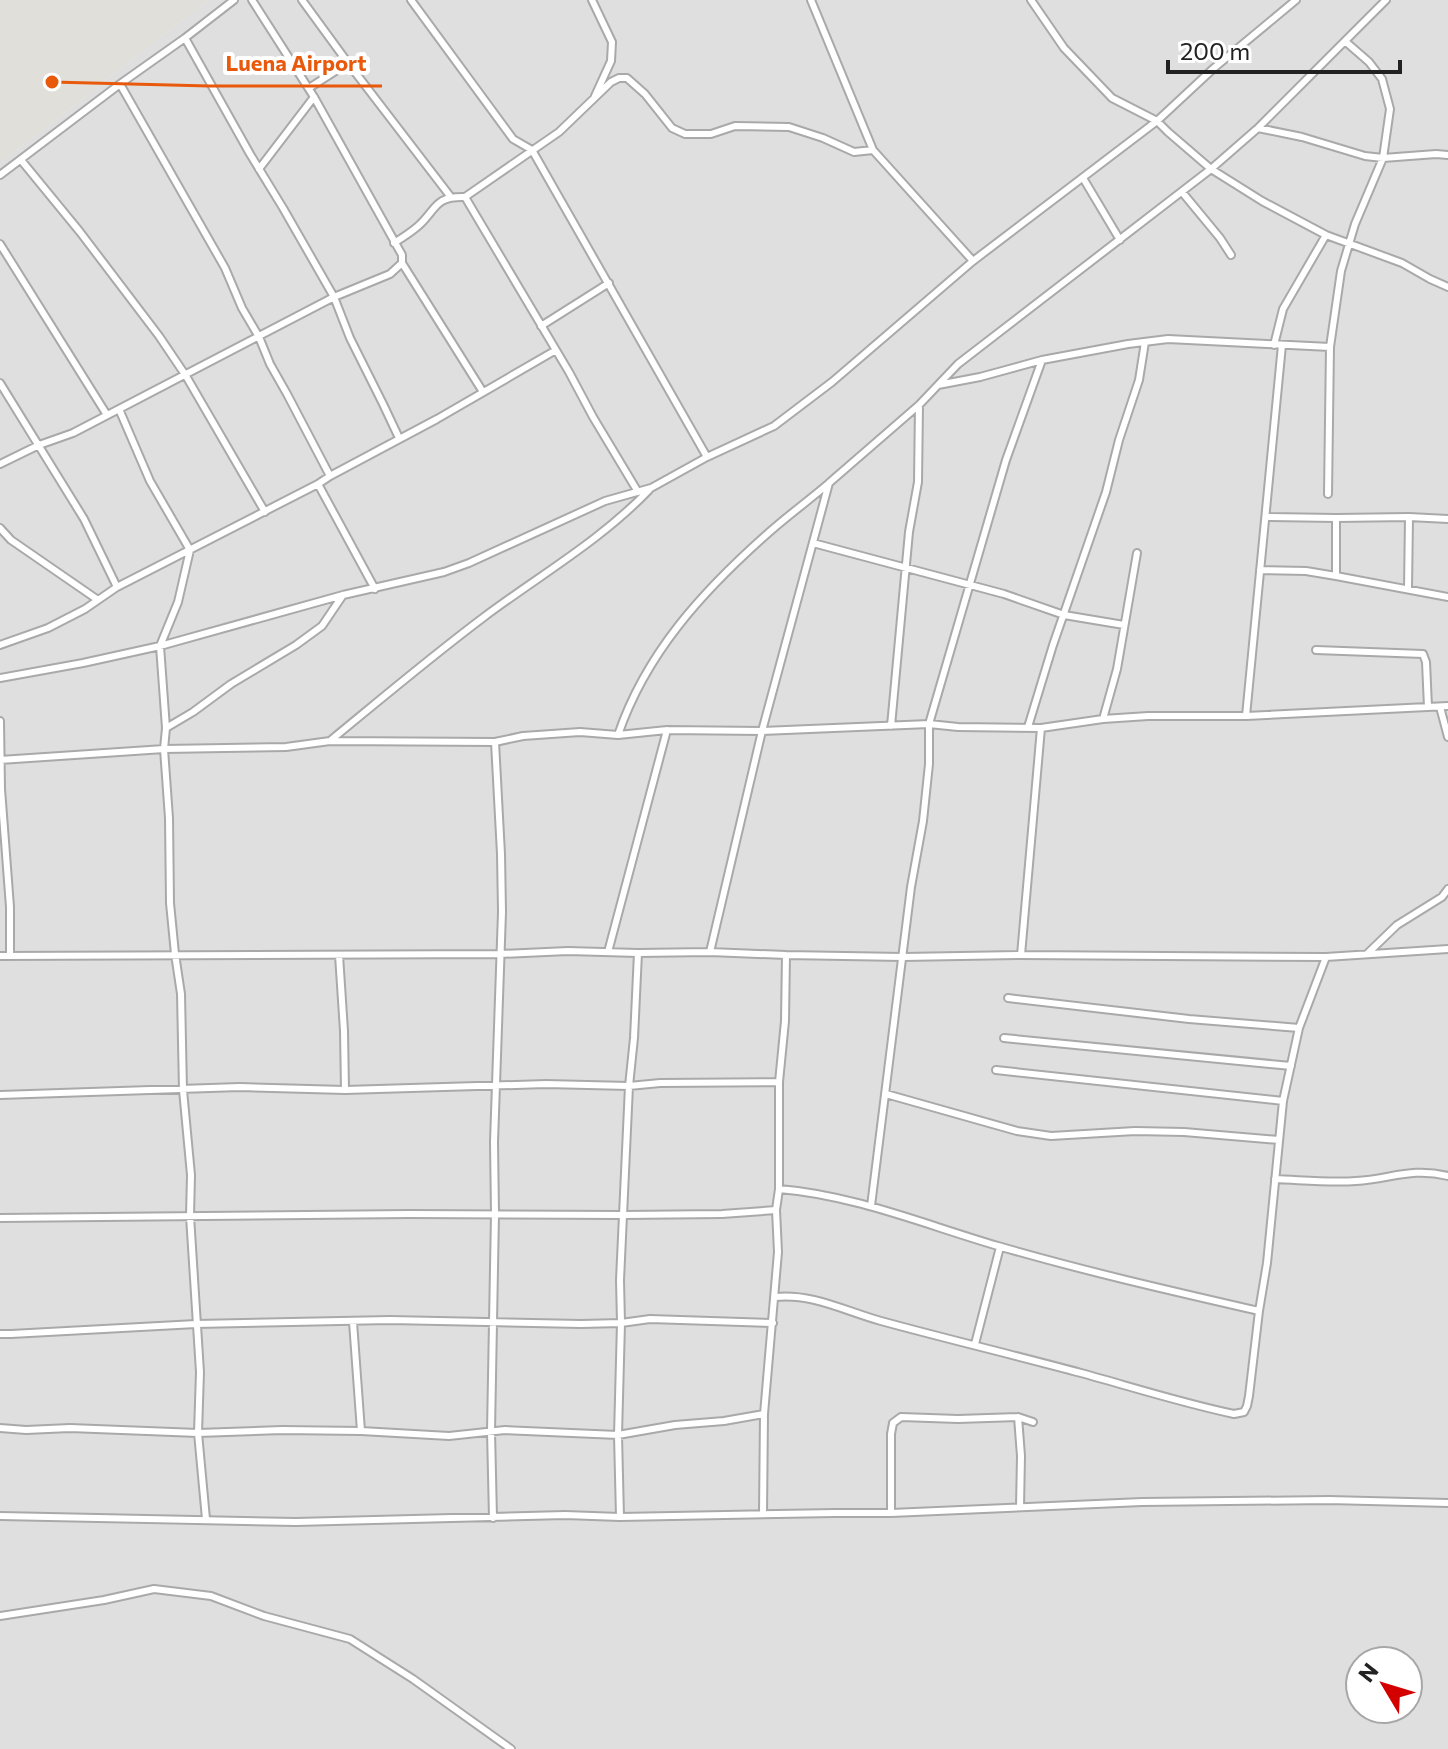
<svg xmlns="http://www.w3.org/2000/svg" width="1448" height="1749" font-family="Commissioner,sans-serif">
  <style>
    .residential { fill: #e0dfdf; fill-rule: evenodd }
    .airport { fill: #e1dfda }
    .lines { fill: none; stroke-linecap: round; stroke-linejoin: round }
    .street-casing { stroke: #a9a9a9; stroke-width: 10 }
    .street { stroke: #fff; stroke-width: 6 }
    .leader { fill: none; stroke: #e8590c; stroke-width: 3 }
    .callout-dot { fill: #e8590c; stroke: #fff; stroke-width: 3 }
    .callout-label { font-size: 22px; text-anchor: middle; font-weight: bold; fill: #e8590c; stroke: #fff; stroke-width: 8; stroke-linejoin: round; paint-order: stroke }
  </style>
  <rect width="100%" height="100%" fill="#f2efe9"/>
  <path class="residential" d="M208 0H1448V1749H0V163ZM1360 1661H1408V1709H1360Z"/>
  <path class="airport" d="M0 0H208L0 163Z"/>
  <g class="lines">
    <defs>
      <path id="street" d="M302 0 348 63 450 196
        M411 0 513 139 532 150 707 457
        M592 0 612 42 611 61 595 96
        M811 0 873 150 973 261
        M1031 0 1064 48 1112 98 1157 121 1168 132 1211 169 1262 201 1326 235 1402 263 1430 279 1448 287
        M185 38 250 154 283 208 334 297 350 338 383 404 399 438
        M120 84 225 268 242 308 259 337 270 364 287 394 330 476
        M309 88 348 63
        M1258 128 1302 137 1365 156 1383 158 1436 154 1448 155
        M21 160 80 232 159 336 186 376 265 512
        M259 169 314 97
        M0 175 120 84 185 38 234 0
        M1083 178 1120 240
        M1182 192 1220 238 1231 255
        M465 197 569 372 593 417 638 492
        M394 243C402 238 410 233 417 227 437 210 433 196 465 197L559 132 611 82 619 78H627L645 94 672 128 685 134H711L735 126 789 127 823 138 854 152 873 150
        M0 244 107 415
        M402 263 483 392
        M541 326 609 283
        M1274 345 1283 309 1326 235
        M0 383 84 519 117 587
        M938 385 980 377 1042 360 1128 344 1168 339 1330 347
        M119 409 150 481 190 550 178 602 160 646 166 728 164 749 169 818 170 903 175 954 181 994 183 1090 191 1175 190 1216 200 1372 198 1433 206 1519
        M0 464 39 445 73 433 334 297 390 274 402 263V255L314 97 252 0
        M318 484 375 589
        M1328 494 1330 347 1341 271 1355 224 1383 158 1390 109 1382 79 1369 62 1346 42
        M1267 517 1336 518 1409 517 1448 519
        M0 528 11 540 98 600
        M813 543 1004 594 1064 615 1124 625
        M1260 570 1306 571 1336 576 1448 597
        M1336 576V518
        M1408 589 1409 517
        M0 645 48 628 85 609 117 587 318 484 330 476 437 419 556 350
        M1316 650 1423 654 1426 662 1428 707
        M0 678 83 663 160 646 343 595 444 572 469 563 605 501 651 488 707 457 774 426 832 382 973 261 1157 121 1214 68 1296 0
        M1440 707 1448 737
        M1246 716 1282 345
        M1103 719 1117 669 1137 553
        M0 721 1 789 10 907V956
        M891 726 909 532 918 482 919 405
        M1028 727 1053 645 1106 492 1119 440 1139 380 1145 342
        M166 728 193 712 231 684 296 645 322 626 343 595
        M618 735C646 653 702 592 766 535 786 517 808 501 828 484
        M331 740C381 699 432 656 484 617 540 575 600 541 649 490
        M0 760 164 749 286 747 330 741 495 742 523 736 580 732 618 735 667 730 762 731 929 724 958 727 1041 728 1103 719 1148 716H1246L1448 706
        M608 952 667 730
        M710 952 762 731 829 483 919 405 958 364 1211 169 1258 128 1386 0
        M1367 954 1397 925 1442 897 1448 889
        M339 955 344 1031 345 1090
        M1021 955 1041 728
        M0 956 500 954 568 951 638 953 710 952 786 955 903 957 1021 955 1326 957 1448 949
        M1008 998 1189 1019 1299 1028
        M1004 1038 1291 1066
        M996 1070 1283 1101
        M886 1094 1017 1131 1051 1136 1135 1131 1184 1132 1279 1140
        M0 1095 240 1087 345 1090 546 1084 629 1086 660 1083 779 1082
        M1275 1179C1302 1180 1329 1183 1356 1181 1391 1179 1411 1167 1448 1176
        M779 1189C854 1195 926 1225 998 1246 1084 1271 1172 1291 1259 1311
        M871 1206 911 887 923 821 929 764V724L1006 460 1042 360
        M0 1218 409 1214 623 1215 722 1214 776 1210
        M775 1297C812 1293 845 1311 881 1321 947 1339 1014 1355 1081 1373 1132 1387 1182 1403 1234 1414L1244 1412 1247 1406 1249 1396 1259 1311 1267 1263 1283 1101 1299 1028 1326 957
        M353 1322 361 1431
        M0 1334H11L196 1324 390 1320 581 1324 621 1323 650 1319 773 1323
        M975 1344 1000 1247
        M1018 1417 1021 1456 1020 1507
        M0 1428 26 1430 70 1428 198 1433 282 1430 361 1431 449 1436 505 1430 618 1435 675 1425 724 1421 764 1414
        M891 1513V1434L893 1423 901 1417 958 1419 1018 1417 1033 1422
        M763 1514 764 1414 778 1252 776 1210 779 1189V1082L785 1021 786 955
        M0 1516 296 1522 565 1515 620 1517 835 1513H891L1142 1502 1329 1500 1448 1503
        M620 1517 618 1435 621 1323 620 1280 629 1086 634 1038 638 953
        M493 1518 491 1431 495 1214 494 1142 502 912 501 854 495 742
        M0 1616 104 1600 154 1589 211 1596 264 1616 350 1639 413 1679 511 1749"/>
    </defs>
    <use href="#street" class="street-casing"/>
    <use href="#street" class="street"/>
  </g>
  <path class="leader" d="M52 82L209 86H382"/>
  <circle class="callout-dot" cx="52" cy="82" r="8"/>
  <g class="callout-label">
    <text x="296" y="71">Luena Airport</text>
  </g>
  <g transform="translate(1384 1685) rotate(308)"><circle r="38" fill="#ffffff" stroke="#a7a7a7" stroke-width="2"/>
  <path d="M0-6L14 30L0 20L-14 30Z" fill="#d40000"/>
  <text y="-12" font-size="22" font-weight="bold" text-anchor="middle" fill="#222222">N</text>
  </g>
  <path d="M1168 60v12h232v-12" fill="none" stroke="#222222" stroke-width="4"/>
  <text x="1180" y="60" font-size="24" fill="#222222" stroke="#ffffff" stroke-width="6" paint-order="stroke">200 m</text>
</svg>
